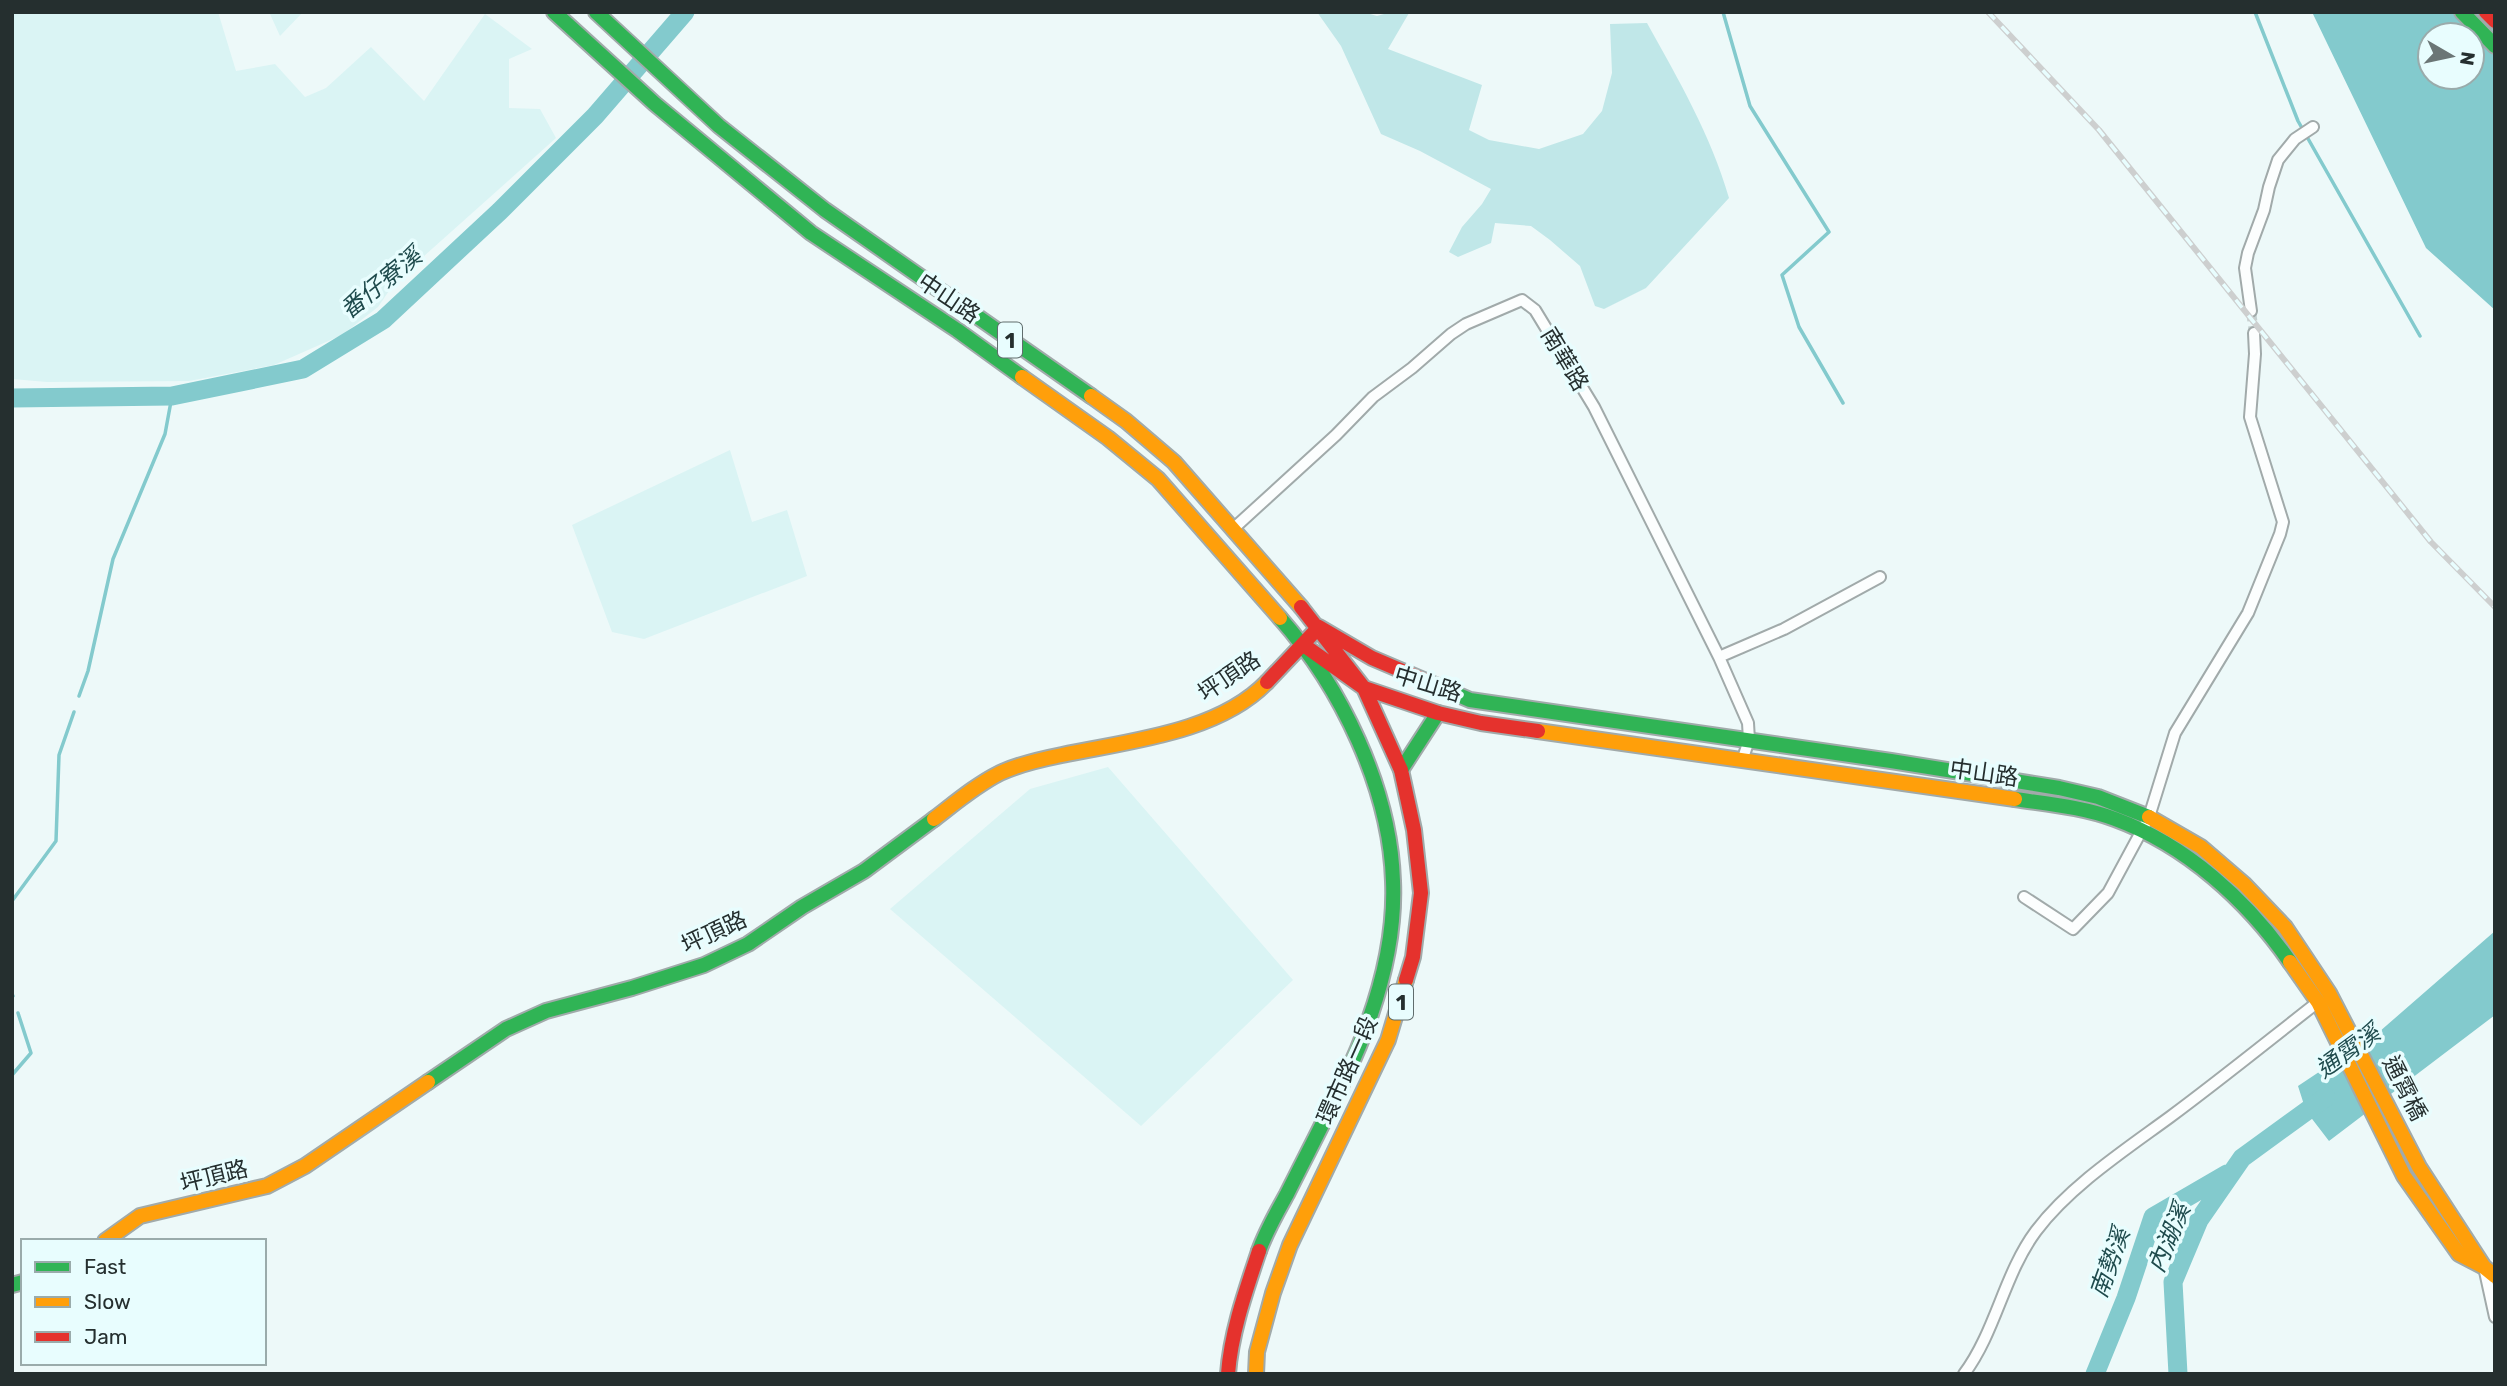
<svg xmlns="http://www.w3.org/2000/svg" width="2507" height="1386" font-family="Rubik,'Noto Sans TC',sans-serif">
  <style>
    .built { fill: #daf4f4 }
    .green { fill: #c0e7e8 }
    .water { fill: #83cacd; fill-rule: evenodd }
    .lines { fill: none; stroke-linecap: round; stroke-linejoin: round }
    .stream { stroke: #83cacd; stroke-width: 3.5 }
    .river { stroke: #83cacd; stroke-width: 19 }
    .street-tunnel { stroke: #c5d1d1; stroke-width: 10; stroke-dasharray: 10 5; stroke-linecap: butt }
    .street-casing { stroke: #a1aaaa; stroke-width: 14 }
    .fast-casing { stroke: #a1aaaa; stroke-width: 18 }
    .slow-casing { stroke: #a1aaaa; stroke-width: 18 }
    .jam-casing { stroke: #a1aaaa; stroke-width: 18 }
    .street { stroke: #fcfefe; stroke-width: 10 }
    .fast { stroke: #30b455; stroke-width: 14 }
    .slow { stroke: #ff9f0a; stroke-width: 14 }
    .jam { stroke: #e5322d; stroke-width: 14 }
    .rail-casing { stroke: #cdcfcf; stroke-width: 6 }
    .rail { stroke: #e8fdfe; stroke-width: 3.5; stroke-dasharray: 10; stroke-linecap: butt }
    .labels { text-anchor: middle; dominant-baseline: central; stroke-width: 7; stroke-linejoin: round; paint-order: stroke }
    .shield { fill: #e8fdfe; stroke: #606d6d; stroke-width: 2 }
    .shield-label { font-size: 21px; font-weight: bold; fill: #252f2f }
    .street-label { font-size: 23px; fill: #252f2f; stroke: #e8fdfe }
    .water-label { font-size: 24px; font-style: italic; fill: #1f4b4d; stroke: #e8fdfe }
  </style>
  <rect width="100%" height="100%" fill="#edf9f9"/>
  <path class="built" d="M12 12H218L236 71 275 64 305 97 326 88 371 47 424 101 485 14 532 49 509 59V108L540 109 556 138 395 282 378 307 342 335 274 365 189 381 47 382 12 379Z
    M271 12H303L280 36 270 14Z
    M730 450 752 522 787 510 807 576 644 639 612 632 572 525Z
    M1108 767 1293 980 1141 1126 890 909 1030 789Z"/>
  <path class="green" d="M1317 12H1363L1377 16 1391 12 1409 13 1388 49 1482 85 1469 130 1489 140 1539 149 1583 134 1602 111 1612 73 1610 24 1647 23C1678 79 1711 135 1729 198L1646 288 1604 309 1595 306 1580 266 1550 240 1531 226 1495 223 1491 243 1458 257 1449 252 1462 227 1482 204 1491 189 1420 151 1381 134 1341 46Z"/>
  <path class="water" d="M2312 12H2495V310L2426 248ZM2430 35H2472V77H2430Z
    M2495 931V1015L2329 1141 2306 1111 2298 1086 2379 1032Z"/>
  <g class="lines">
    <path class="stream" d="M1723 12 1750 106 1829 232 1782 275 1799 327 1843 403
      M2255 12 2298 121 2420 336
      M79 696 88 671 113 559 165 434 172 396
      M12 901 56 841 59 755 74 712
      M12 994 13 996
      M12 1075 31 1053 18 1013"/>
    <path class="river" d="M12 398 172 396 303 369 383 320 500 211 595 116 685 12
      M2095 1374 2126 1298 2153 1217 2227 1174
      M2178 1374 2173 1282 2199 1220 2242 1158 2326 1097"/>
    <path class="street-tunnel" d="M2251 311 2254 333"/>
    <defs>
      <path id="street" d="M2251 311 2245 268 2248 253 2264 210 2269 187 2278 160 2295 139 2313 127
        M1233 529 1336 435 1373 397 1412 368 1451 334 1466 324 1522 300 1535 310 1594 407 1719 657 1748 723 1749 740 1742 761
        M1719 657 1784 629 1880 577
        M2024 897 2073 929 2108 893 2149 817 2175 733 2248 613 2280 534 2283 522 2250 417 2255 354 2254 333
        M2484 1267 2495 1317
        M1964 1374C1996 1331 2004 1274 2036 1231 2070 1186 2125 1150 2170 1117 2220 1080 2268 1041 2318 1002"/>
      <path id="fast" d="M554 12 655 104 811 233 957 330 1022 377
        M596 12 719 126 825 210 1091 396
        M2462 12 2495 46
        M1440 687 1470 700 1891 761 2059 788 2098 797 2149 817
        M1401 770 1438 713
        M2015 799C2048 804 2083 807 2115 819 2186 845 2247 900 2290 962
        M428 1082 506 1029 546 1011 632 988 704 965 748 944 802 907 864 871 934 819
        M1259 1251C1266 1231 1277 1212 1287 1194 1306 1156 1326 1118 1344 1080 1373 1019 1396 949 1393 881 1390 788 1341 687 1280 618
        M12 1285 23 1282"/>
      <path id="slow" d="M1022 377 1108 438 1158 479 1280 618
        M1091 396 1126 421 1174 462 1301 607
        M1538 731 2015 799
        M2149 817 2201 847 2244 884 2285 927 2329 993 2419 1167 2484 1267
        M934 819C955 803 976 785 1000 773 1019 764 1042 759 1062 755 1128 741 1218 733 1267 682
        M2290 962 2318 1002 2404 1176 2459 1254 2484 1267 2495 1276
        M105 1241 140 1216 267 1186 305 1166 428 1082
        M1256 1374 1257 1352 1273 1293 1290 1245 1388 1040 1406 980"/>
      <path id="jam" d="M2486 12 2495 21
        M1301 607 1364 688 1401 770 1414 830 1421 893 1413 957 1406 980
        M1305 646 1364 688 1438 713 1481 723 1538 731
        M1267 682 1319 627 1372 658 1440 687
        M1228 1374C1231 1332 1246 1290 1259 1251"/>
    </defs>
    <use href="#street" class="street-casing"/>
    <use href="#fast" class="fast-casing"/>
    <use href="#slow" class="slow-casing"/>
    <use href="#jam" class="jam-casing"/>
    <use href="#street" class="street"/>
    <use href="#fast" class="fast"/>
    <use href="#slow" class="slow"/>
    <use href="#jam" class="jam"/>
    <defs>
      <path id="rail" d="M1988 12 2099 130 2431 542 2495 607"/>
    </defs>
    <use href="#rail" class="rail-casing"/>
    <use href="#rail" class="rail"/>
  </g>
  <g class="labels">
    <g class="shield">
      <rect x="998" y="322.5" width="24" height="35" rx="5"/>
      <rect x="1389" y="984.5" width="24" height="35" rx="5"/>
    </g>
    <g class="shield-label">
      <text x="1010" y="340">1</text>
      <text x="1401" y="1002">1</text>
    </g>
    <g class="street-label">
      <text transform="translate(949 298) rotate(34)">中山路</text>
      <text transform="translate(1565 359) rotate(59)">南華路</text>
      <text transform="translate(1229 676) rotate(-34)">坪頂路</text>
      <text transform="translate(1428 684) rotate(17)">中山路</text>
      <text transform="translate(1984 773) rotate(8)">中山路</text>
      <text transform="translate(714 932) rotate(-25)">坪頂路</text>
      <text transform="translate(1347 1070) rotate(-66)">環市路一段</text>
      <text transform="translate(2405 1088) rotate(63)">通霄橋</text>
      <text transform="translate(214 1176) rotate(-14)">坪頂路</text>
    </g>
    <g class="water-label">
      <text transform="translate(381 283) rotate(-39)">番仔寮溪</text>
      <text transform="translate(2348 1051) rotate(-36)">通霄溪</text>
      <text transform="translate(2169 1238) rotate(-67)">內湖溪</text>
      <text transform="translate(2110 1263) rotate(-70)">南勢溪</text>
    </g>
  </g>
  <rect width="2507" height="1386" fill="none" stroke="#252f2f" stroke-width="28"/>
  <rect x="21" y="1239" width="245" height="126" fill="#e8fdfe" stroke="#9aabab" stroke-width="2"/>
  <rect x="35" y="1262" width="35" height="10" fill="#30b455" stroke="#9aabab" stroke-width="2"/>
  <text x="84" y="1274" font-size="21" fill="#252f2f">Fast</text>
  <rect x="35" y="1297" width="35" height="10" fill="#ff9f0a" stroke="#9aabab" stroke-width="2"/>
  <text x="84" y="1309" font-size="21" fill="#252f2f">Slow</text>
  <rect x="35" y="1332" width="35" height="10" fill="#e5322d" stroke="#9aabab" stroke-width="2"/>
  <text x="84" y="1344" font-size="21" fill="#252f2f">Jam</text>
  <g transform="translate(2451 56) rotate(99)"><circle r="33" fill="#e8fdfe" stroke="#9aabab" stroke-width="2"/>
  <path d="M0-5L12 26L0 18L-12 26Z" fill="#6b7676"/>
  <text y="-10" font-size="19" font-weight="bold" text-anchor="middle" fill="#252f2f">N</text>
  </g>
</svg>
